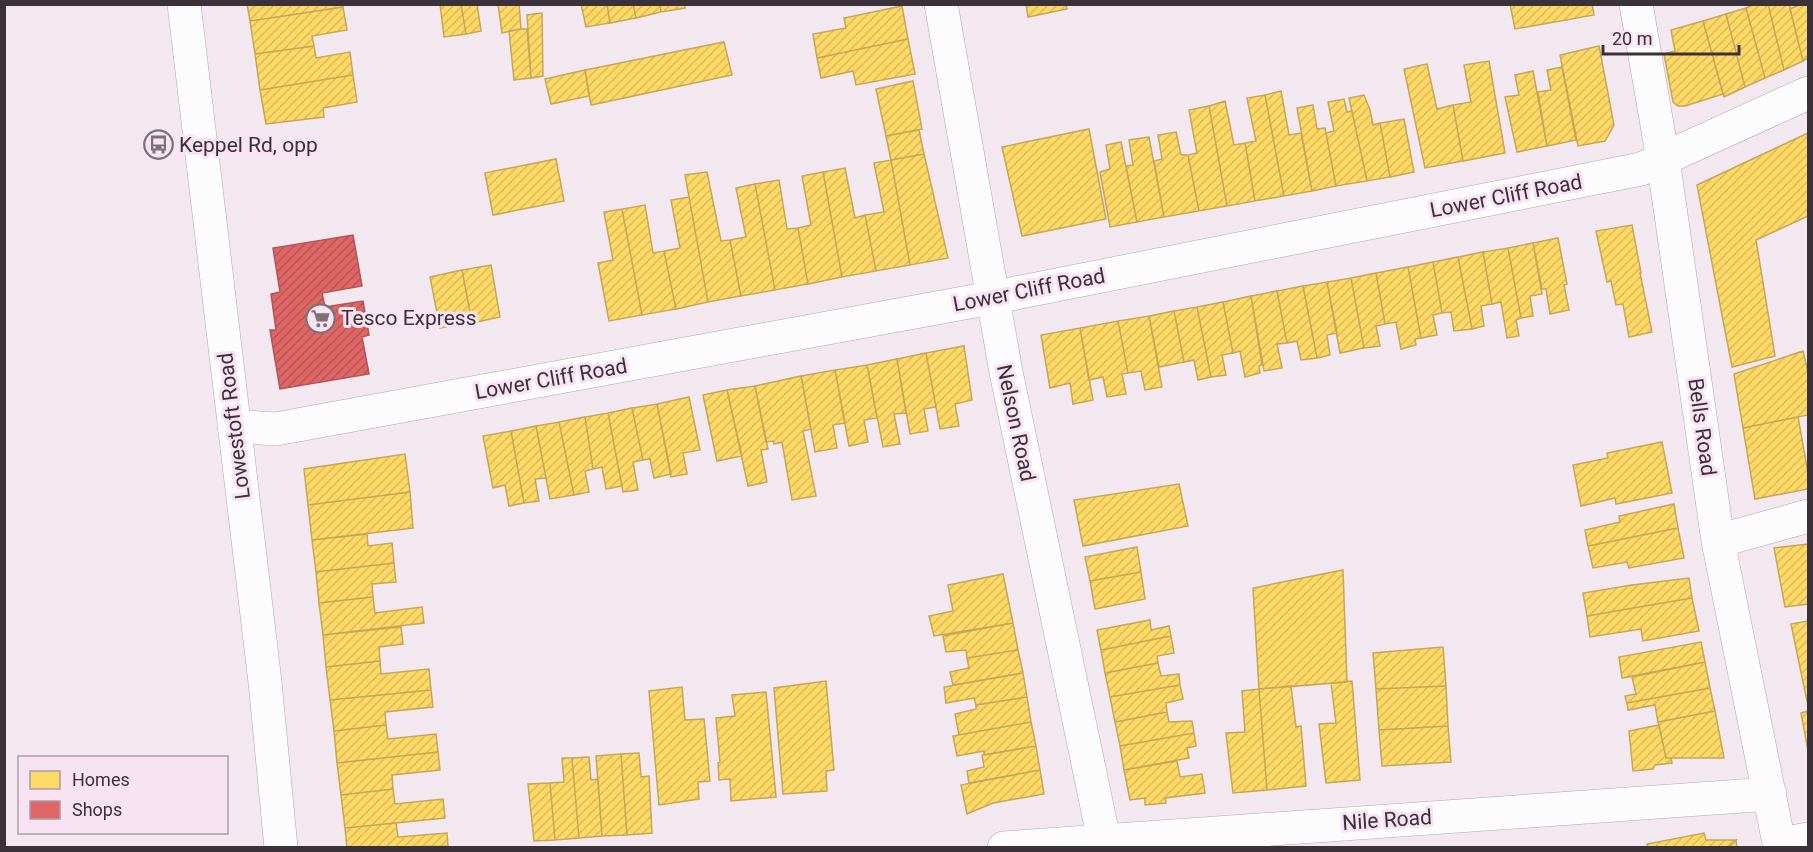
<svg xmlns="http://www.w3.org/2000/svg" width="1813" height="852" font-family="Roboto,sans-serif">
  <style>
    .homes { fill: url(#homes-hatch); stroke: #c4a758; stroke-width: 1.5 }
    .shops { fill: url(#shops-hatch); stroke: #ae5658; stroke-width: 1.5 }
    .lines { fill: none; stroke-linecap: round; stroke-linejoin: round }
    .minor-casing { stroke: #b0a7ad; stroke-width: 34 }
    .tertiary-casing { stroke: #b0a7ad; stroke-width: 34 }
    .minor { stroke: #fdfcfd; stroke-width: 33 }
    .tertiary { stroke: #fdfcfd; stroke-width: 33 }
    .labels { text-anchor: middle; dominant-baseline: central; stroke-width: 6; stroke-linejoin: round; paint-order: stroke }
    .poi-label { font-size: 21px; fill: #3a3238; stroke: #f8e3f3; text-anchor: start }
    .street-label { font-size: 21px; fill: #3a3238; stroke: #f8e3f3 }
  </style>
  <defs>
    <pattern id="homes-hatch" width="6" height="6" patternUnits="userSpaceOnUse" patternTransform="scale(1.5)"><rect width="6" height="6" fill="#ffd966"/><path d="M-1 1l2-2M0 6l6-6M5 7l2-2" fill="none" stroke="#dbbb59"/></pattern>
    <pattern id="shops-hatch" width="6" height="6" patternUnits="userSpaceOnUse" patternTransform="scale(1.5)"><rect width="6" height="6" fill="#e06666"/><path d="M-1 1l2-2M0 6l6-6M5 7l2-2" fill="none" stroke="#b75555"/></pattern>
  </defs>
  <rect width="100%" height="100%" fill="#f3e8f0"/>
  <path class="homes" d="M247 4H343V7L250 21Z
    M440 4H461L466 34 444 37Z
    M461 4H477L481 31 466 34Z
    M498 4H519L521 29 502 33Z
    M581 4H607L610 23 586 27Z
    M607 4H633L636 18 610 23Z
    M633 4H660L661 12 636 18Z
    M660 4H685V8L661 12Z
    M1026 4H1066L1067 9 1028 17Z
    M1510 4H1592L1594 15 1515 29Z
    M1755 4H1768L1784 70 1765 78 1746 8Z
    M1768 4H1789L1803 61 1784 70Z
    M1801 4H1808V58L1803 61 1790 9Z
    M902 6 908 39 817 58 813 34 846 28 844 18Z
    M343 7 347 30 312 36 314 46 255 54 250 21Z
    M1746 8 1765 78 1745 87 1726 14Z
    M542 13 543 76 531 78 527 15Z
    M1726 14 1745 87 1724 97 1703 21Z
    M1703 21 1723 94 1685 106H1678L1673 102 1664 54 1675 51 1671 30Z
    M521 29H527L531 78 514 80 509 31Z
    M908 39 915 74 856 85 853 71 821 78 817 58Z
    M724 42 732 75 591 105 585 70Z
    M314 46 316 58 350 52 353 75 260 90 255 54Z
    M1599 46 1614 125 1605 141 1578 146 1560 55Z
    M1489 61 1505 153 1463 161 1453 105 1471 102 1464 65Z
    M1427 64 1437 109 1453 105 1463 161 1425 168 1404 69Z
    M1562 67 1576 140 1547 146 1538 92 1551 90 1547 70Z
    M585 70 589 96 551 104 545 79Z
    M1533 71 1547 146 1517 152 1505 97 1519 95 1515 75Z
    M353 75 357 102 323 108 324 117 266 124 260 90Z
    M913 81 922 129 886 136 876 89Z
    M1281 91 1289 135 1301 133 1312 191 1284 196 1265 95Z
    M1265 95 1284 196 1255 201 1245 143 1256 141 1247 98Z
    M1364 95 1370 110 1373 125 1380 123 1390 177 1367 181 1349 98Z
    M1344 99 1347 112 1352 111 1367 181 1336 186 1326 133 1334 131 1328 102Z
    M1225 101 1234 145 1245 143 1255 201 1227 206 1209 106Z
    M1313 105 1317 129 1325 128 1336 186 1312 191 1297 108Z
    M1209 106 1227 206 1199 211 1188 155 1197 153 1189 110Z
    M1404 119 1414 172 1390 177 1380 123Z
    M1089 129 1106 219 1022 236 1002 147Z
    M919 130 924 154 891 160 886 136Z
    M1176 132 1181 155H1188L1199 211 1164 217 1154 161 1162 159 1158 135Z
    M1808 133V216L1756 240 1775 356 1732 367 1697 185Z
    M1149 137 1164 217 1137 222 1126 166 1133 165 1129 140Z
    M1121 142 1137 222 1110 227 1100 172 1110 169 1106 145Z
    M924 154 948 258 910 265 891 160Z
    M556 159 564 201 493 215 485 173Z
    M891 160 910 265 876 271 865 215 884 212 874 163Z
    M845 168 855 218 865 215 876 271 842 277 823 172Z
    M707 172 721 241 730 240 741 296 708 302 685 175Z
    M823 172 842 277 808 284 798 228 811 225 802 176Z
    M779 180 787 229 798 228 808 284 775 290 755 184Z
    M755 184 775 290 741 296 730 240 746 237 736 188Z
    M689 197 708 302 676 309 664 251 680 248 671 200Z
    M645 205 653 253 664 251 676 309 642 315 622 209Z
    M622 209 642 315 609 321 598 263 613 260 604 212Z
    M1632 225 1641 273H1640L1652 332 1629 337 1623 304 1616 305 1611 281 1607 282 1596 231Z
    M1558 238 1567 284 1564 285 1569 310 1550 314 1546 289H1542L1533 243Z
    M1533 243 1542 294 1530 296 1533 316 1521 318 1508 248Z
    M1508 248 1521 318 1516 320 1519 336 1507 338 1501 302 1492 304 1483 252Z
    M1483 252 1492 304 1481 306 1484 326 1472 329 1458 257Z
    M1458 257 1472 329 1454 331 1451 312 1442 313 1433 262Z
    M1433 262 1442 313 1433 315 1437 335 1421 338 1408 267Z
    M491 265 500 317 472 323 462 270Z
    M1408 267 1421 338 1415 339 1416 345 1401 349 1396 322 1385 324 1376 273Z
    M462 270 472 323 440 328 430 277Z
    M1376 273 1385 324 1376 326 1380 346 1364 348 1351 278Z
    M1351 278 1364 348 1340 353 1327 282Z
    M1327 282 1337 333 1327 335 1330 355 1317 358 1303 286Z
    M1303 286 1317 358 1301 360 1297 341 1287 343 1277 291Z
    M1277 291 1287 343 1277 344 1282 368 1264 371 1251 296Z
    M1251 296 1262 365 1259 366 1260 373 1245 377 1240 351 1233 353 1223 302Z
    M1223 302 1233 353 1222 355 1226 375 1211 377 1197 307Z
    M1197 307 1211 377 1198 380 1194 360 1184 362 1174 311Z
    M1174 311 1184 362 1159 367 1149 316Z
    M1149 316 1162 387 1145 390 1141 371 1128 373 1118 321Z
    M1118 321 1128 373 1122 374 1126 394 1107 397 1103 377 1089 380 1080 328Z
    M1080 328 1093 400 1073 404 1070 383 1050 388 1041 335Z
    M964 346 972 400 955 404 959 426 940 429 926 353Z
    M1803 351 1808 372V415L1743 428 1734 374Z
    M926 353 936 407 924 409 928 431 910 434 897 359Z
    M897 359 906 413 894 414 900 444 883 447 867 365Z
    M867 365 877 418 864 420 868 442 849 446 835 370Z
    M835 370 845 423 833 425 837 448 815 452 801 376Z
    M801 376 811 429 803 431 816 496 792 500 782 442 774 444 773 441 766 442 755 386Z
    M755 386 768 449 761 450 767 482 748 486 727 390Z
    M727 390 742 456 717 461 703 395Z
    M689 397 700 450 683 453 687 474 671 477 657 404Z
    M657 404 671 474 654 478 650 459 643 460 632 408Z
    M632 408 643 460 633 462 638 490 623 492 608 413Z
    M608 413 622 486 606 489 602 467 593 469 585 417Z
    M585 417 593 469 585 471 589 492 574 495 559 422Z
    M1798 417 1808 473V489L1755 499 1743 428Z
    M559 422 574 495 550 499 536 426Z
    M536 426 546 478 535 479 539 501 524 503 511 431Z
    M511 431 524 503 509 506 505 485 493 488 483 436Z
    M1662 442 1672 493 1616 504 1615 498 1581 506 1573 465 1608 458 1607 453Z
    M405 454 410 492 308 505 304 469Z
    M1179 484 1188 526 1083 546 1074 500Z
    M410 492 413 528 312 540 308 505Z
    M1674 504 1678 528 1588 546 1585 530 1620 522 1619 516Z
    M1678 528 1684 558 1629 568 1627 562 1593 568 1588 546Z
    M367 534 368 546 392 543 394 563 316 572 312 540Z
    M1808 544V604L1785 607 1774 548Z
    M1137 547 1141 572 1090 581 1085 557Z
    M394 563 396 582 372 584 373 597 319 603 316 572Z
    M1343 570 1347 682 1259 689 1253 588Z
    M1141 572 1145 599 1095 609 1090 581Z
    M1003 574 1013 623 934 636 929 616 953 611 948 585Z
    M1689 578 1692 598 1587 616 1583 593 1632 585Z
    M373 597 375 613 422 607 424 623 323 635 319 603Z
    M1692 598 1699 631 1643 641 1641 629 1590 637 1587 616Z
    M1150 620 1151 630 1169 626 1171 636 1101 650 1097 630Z
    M1808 621V706L1791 624Z
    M1013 623 1018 650 967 658 966 650 946 652 943 636Z
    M401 627 403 644 379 647 380 661 326 667 323 635Z
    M1171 636 1174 653 1157 656 1158 663 1105 673 1101 650Z
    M1701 642 1705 662 1622 678 1619 657Z
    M1443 647 1446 686 1376 689 1373 653Z
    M1018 650 1023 673 953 685 950 672 969 668 967 658Z
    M380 661 381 674 429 669 431 690 330 700 326 667Z
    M1705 662 1710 688 1627 703 1625 696 1636 694 1632 677Z
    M1158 663 1161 676 1179 674 1180 685 1110 697 1105 673Z
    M1023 673 1027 697 976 705 974 698 946 703 944 687Z
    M826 681 834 770 826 771 827 791 783 794 774 688Z
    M1352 681 1360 780 1326 783 1319 724 1336 723 1331 683Z
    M1180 685 1183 699 1166 703 1167 712 1115 722 1110 697Z
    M1291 686 1296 727 1301 726 1306 786 1267 790 1259 689Z
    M1446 686 1448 726 1379 730 1376 689Z
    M682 687 685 720 704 719 710 781 698 782 699 799 659 805 649 691Z
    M1710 688 1715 711 1658 722 1655 705 1628 710 1627 703Z
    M1259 689 1267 790 1233 793 1226 733 1245 732 1242 691Z
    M431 690 433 707 385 712 386 725 334 731 330 700Z
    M766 692 776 797 731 801 730 779 719 780 718 763 720 762 716 718 735 716 732 695Z
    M1027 697 1031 722 959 735 955 714 976 709V705Z
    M1715 711 1724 758H1666L1658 722Z
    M1808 711V751L1801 713Z
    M1167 712 1169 722 1192 721 1194 733 1120 746 1115 722Z
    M1031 722 1036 746 984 755V751L957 756 953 736Z
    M386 725 388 739 436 734 438 752 337 763 334 731Z
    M1659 725 1666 758H1671L1672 763 1655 765 1653 769 1633 771 1629 731Z
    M1448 726 1451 762 1382 766 1379 730Z
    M1194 733 1196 746 1187 748 1189 758 1124 770 1120 746Z
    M1036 746 1040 770 969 783 967 771 984 767 982 755Z
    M438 752 440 770 392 775 393 789 341 795 337 763Z
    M639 753 641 777 649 776 652 833 627 835 621 754Z
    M621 754 627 835 602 836 596 756Z
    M589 757 591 780 598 779 602 836 579 838 572 758Z
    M562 758H572L579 838 555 840 550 783 564 782Z
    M1177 761 1180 777 1202 774 1205 793 1165 798 1166 803 1145 805V798L1130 800 1124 770Z
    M1040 770 1044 794 993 803 967 814 961 785Z
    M550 783 555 840 534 841 528 784Z
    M393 789 395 804 443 799 445 818 345 828 341 795Z
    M396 823 398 837 447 833 448 846 347 848 345 828Z
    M1704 833 1706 840H1736L1728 848H1648L1647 844Z
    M1736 840 1737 848H1728Z"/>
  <path class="shops" d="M353 235 362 286 322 293 325 307 363 301 369 335 362 337 369 374 280 389 270 330H276L271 294 280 292 273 248Z"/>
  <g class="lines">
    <defs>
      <path id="minor" d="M941 4 1006 372 1104 840
        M1636 4 1663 159 1718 541 1780 848
        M234 426 276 429 991 298 1641 169 1808 93
        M1718 541 1808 516
        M1779 845 1808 839
        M1004 848 1770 794"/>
      <path id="tertiary" d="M184 4 265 682 281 848"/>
    </defs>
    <use href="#minor" class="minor-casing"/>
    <use href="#tertiary" class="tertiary-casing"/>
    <use href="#minor" class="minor"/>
    <use href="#tertiary" class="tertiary"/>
  </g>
  <defs>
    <symbol id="bus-ring" viewBox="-11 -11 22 22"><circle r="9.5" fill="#f8e3f3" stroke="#7b7278" stroke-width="1.5"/><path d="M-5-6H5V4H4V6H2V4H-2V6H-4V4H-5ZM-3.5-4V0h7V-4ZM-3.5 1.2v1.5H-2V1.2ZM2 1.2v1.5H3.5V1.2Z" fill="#7b7278"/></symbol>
    <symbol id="supermarket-ring" viewBox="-11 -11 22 22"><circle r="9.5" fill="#f8e3f3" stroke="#7b7278" stroke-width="1.5"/><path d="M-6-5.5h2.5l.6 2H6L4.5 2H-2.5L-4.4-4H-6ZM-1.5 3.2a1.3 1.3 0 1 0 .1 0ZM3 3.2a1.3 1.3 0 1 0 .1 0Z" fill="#7b7278"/></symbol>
  </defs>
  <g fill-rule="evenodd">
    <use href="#bus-ring" x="142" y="128" width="33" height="33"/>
    <use href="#supermarket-ring" x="304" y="302" width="33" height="33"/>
  </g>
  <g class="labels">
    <g class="poi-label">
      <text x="179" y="145">Keppel Rd, opp</text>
      <text x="341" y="318">Tesco Express</text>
    </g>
    <g class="street-label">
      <text transform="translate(1506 196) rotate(-11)">Lower Cliff Road</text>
      <text transform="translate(1029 290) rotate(-11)">Lower Cliff Road</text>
      <text transform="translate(551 379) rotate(-10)">Lower Cliff Road</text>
      <text transform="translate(1016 423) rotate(78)">Nelson Road</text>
      <text transform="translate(234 426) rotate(-97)">Lowestoft Road</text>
      <text transform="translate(1702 427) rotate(82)">Bells Road</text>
      <text transform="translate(1387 820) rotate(-4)">Nile Road</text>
    </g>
  </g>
  <rect width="1813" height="852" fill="none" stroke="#3a3238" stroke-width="12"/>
  <rect x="18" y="756" width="210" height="78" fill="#f8e3f3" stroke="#ac9ca8" stroke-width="1.5"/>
  <rect x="30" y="771" width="30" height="18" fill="#ffd966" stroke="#ac9ca8" stroke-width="1.5"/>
  <text x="72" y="786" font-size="18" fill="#3a3238">Homes</text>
  <rect x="30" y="801" width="30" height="18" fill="#e06666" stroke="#ac9ca8" stroke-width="1.5"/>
  <text x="72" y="816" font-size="18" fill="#3a3238">Shops</text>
  <path d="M1603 45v9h136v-9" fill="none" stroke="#3a3238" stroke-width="3"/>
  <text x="1612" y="45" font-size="18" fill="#3a3238" stroke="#f8e3f3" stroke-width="4.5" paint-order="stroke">20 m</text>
</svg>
